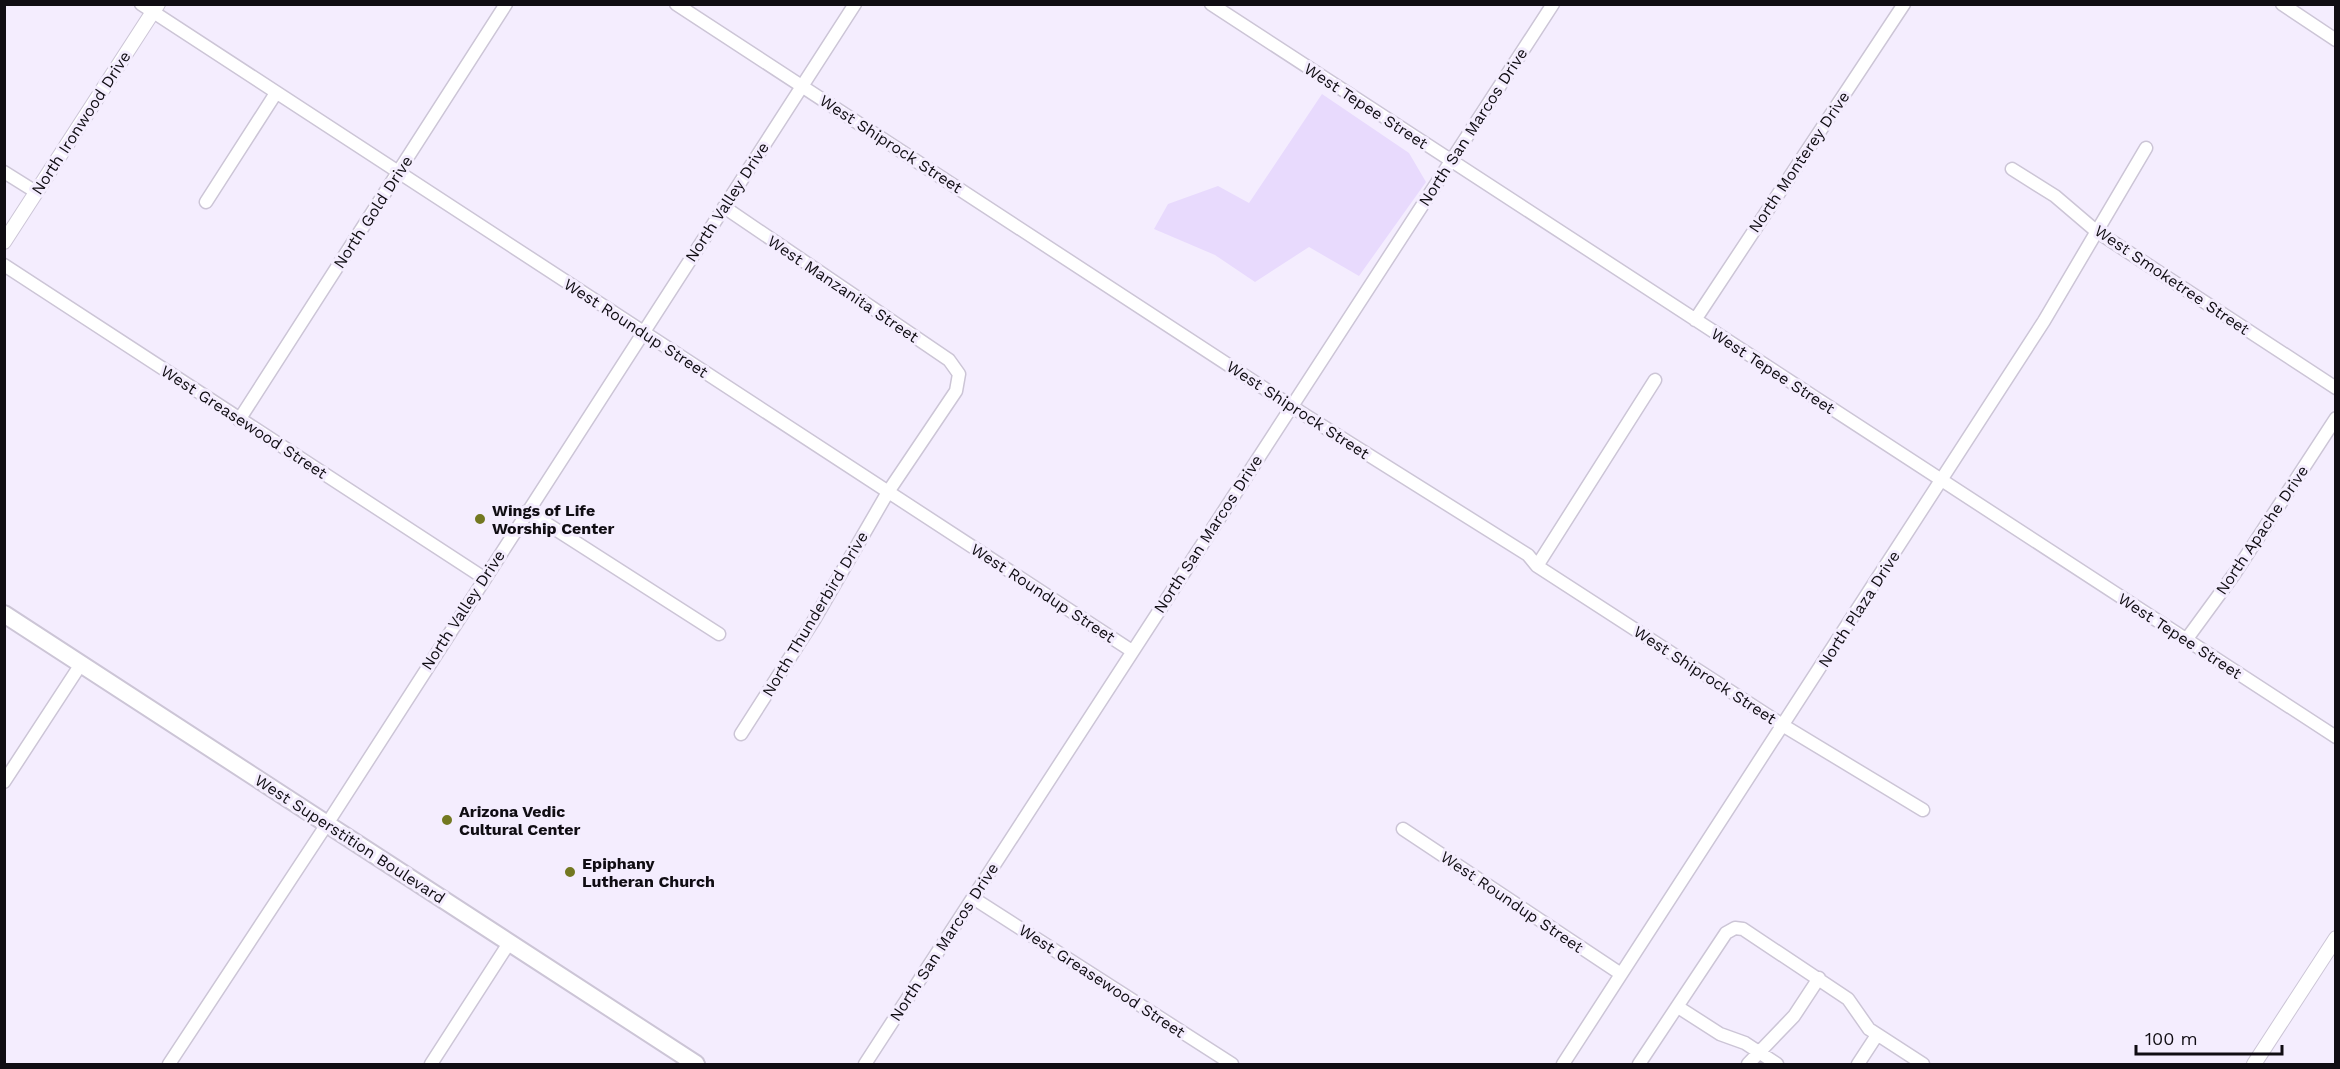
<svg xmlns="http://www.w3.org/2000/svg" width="2340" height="1069" font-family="'Work Sans',sans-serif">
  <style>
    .green { fill: #e8dafd }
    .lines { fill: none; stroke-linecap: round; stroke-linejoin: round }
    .minor-casing { stroke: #ccc5d6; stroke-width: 15 }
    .tertiary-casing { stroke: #ccc5d6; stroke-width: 16 }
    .secondary-casing { stroke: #ccc5d6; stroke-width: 20 }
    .minor { stroke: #fff; stroke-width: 12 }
    .tertiary { stroke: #fff; stroke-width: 14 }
    .secondary { stroke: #fff; stroke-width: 16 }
    .poi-dot { fill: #737821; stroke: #f4edfe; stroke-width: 2 }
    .labels { text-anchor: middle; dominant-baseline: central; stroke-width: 6; stroke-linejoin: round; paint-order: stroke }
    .street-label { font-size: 16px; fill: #100d13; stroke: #f4edfe }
    .poi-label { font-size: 16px; font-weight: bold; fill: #100d13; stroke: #f4edfe; text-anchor: start }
  </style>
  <rect width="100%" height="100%" fill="#f4edfe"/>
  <path class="green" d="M1322 94 1409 153 1426 182 1359 276 1309 247 1255 282 1215 255 1154 229 1168 204 1218 186 1249 203Z"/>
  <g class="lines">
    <defs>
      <path id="minor" d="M141 4 1132 651
        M676 4 1305 415 1528 555 1537 566 1784 726 1923 810
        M1211 4 2336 737
        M2282 4 2336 40
        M2012 169 2055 196 2096 231 2336 388
        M4 172 36 192
        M206 202 276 93
        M724 207 949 360 959 374 956 391 888 492 814 620 741 734
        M4 265 484 578
        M1695 320 1904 4
        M239 420 506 4
        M527 511 719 634
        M1537 566 1655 380
        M2186 640 2235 573 2336 418
        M4 782 81 664
        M1403 829 1621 974
        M973 898 1232 1064
        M1678 1007 1720 1034 1745 1043 1777 1064
        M169 1064 327 824 855 4
        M431 1064 509 943
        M865 1064 1553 4
        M1563 1064 2044 321 2146 148
        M1639 1064 1726 933 1735 928 1743 929 1848 999 1869 1029 1923 1064
        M1748 1064 1794 1016 1819 978
        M1858 1064 1877 1035"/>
      <path id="tertiary" d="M4 242 158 4
        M2254 1064 2336 938"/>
      <path id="secondary" d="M4 614 696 1064"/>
    </defs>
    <use href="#minor" class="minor-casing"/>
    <use href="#tertiary" class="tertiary-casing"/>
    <use href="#secondary" class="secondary-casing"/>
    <use href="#minor" class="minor"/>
    <use href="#tertiary" class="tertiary"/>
    <use href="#secondary" class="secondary"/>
  </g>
  <g class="poi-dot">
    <circle cx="480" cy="519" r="6"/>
    <circle cx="447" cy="820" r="6"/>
    <circle cx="570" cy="872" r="6"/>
  </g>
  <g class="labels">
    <g class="street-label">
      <text transform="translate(1366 106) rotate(33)">West Tepee Street</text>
      <text transform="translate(81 123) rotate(-57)">North Ironwood Drive</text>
      <text transform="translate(1473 127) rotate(-57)">North San Marcos Drive</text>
      <text transform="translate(891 144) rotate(33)">West Shiprock Street</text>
      <text transform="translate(1799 162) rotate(-56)">North Monterey Drive</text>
      <text transform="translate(727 202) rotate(-57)">North Valley Drive</text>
      <text transform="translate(373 212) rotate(-57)">North Gold Drive</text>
      <text transform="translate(2172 280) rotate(34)">West Smoketree Street</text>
      <text transform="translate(843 289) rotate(34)">West Manzanita Street</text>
      <text transform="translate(636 328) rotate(33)">West Roundup Street</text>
      <text transform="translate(1773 371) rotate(33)">West Tepee Street</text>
      <text transform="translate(1298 410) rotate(33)">West Shiprock Street</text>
      <text transform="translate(244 422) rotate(33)">West Greasewood Street</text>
      <text transform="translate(2262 530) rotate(-56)">North Apache Drive</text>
      <text transform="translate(1208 534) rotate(-57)">North San Marcos Drive</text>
      <text transform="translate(1043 593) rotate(33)">West Roundup Street</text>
      <text transform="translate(1859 609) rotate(-57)">North Plaza Drive</text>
      <text transform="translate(463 610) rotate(-57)">North Valley Drive</text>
      <text transform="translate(815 614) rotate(-59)">North Thunderbird Drive</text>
      <text transform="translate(2180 636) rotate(33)">West Tepee Street</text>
      <text transform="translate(1705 675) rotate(33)">West Shiprock Street</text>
      <text transform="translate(350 839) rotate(33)">West Superstition Boulevard</text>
      <text transform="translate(1512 902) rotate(34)">West Roundup Street</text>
      <text transform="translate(944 942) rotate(-57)">North San Marcos Drive</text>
      <text transform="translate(1102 981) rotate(33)">West Greasewood Street</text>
    </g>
    <g class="poi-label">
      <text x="492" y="510">Wings of Life<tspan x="492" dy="18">Worship Center</tspan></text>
      <text x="459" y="811">Arizona Vedic<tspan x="459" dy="18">Cultural Center</tspan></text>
      <text x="582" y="863">Epiphany<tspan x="582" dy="18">Lutheran Church</tspan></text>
    </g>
  </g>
  <rect width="2340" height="1069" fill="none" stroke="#100d13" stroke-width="12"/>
  <path d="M2136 1045v9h146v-9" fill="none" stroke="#100d13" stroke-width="3"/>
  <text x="2145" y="1045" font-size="18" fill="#100d13" stroke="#f4edfe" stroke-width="4.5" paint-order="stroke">100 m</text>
</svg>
